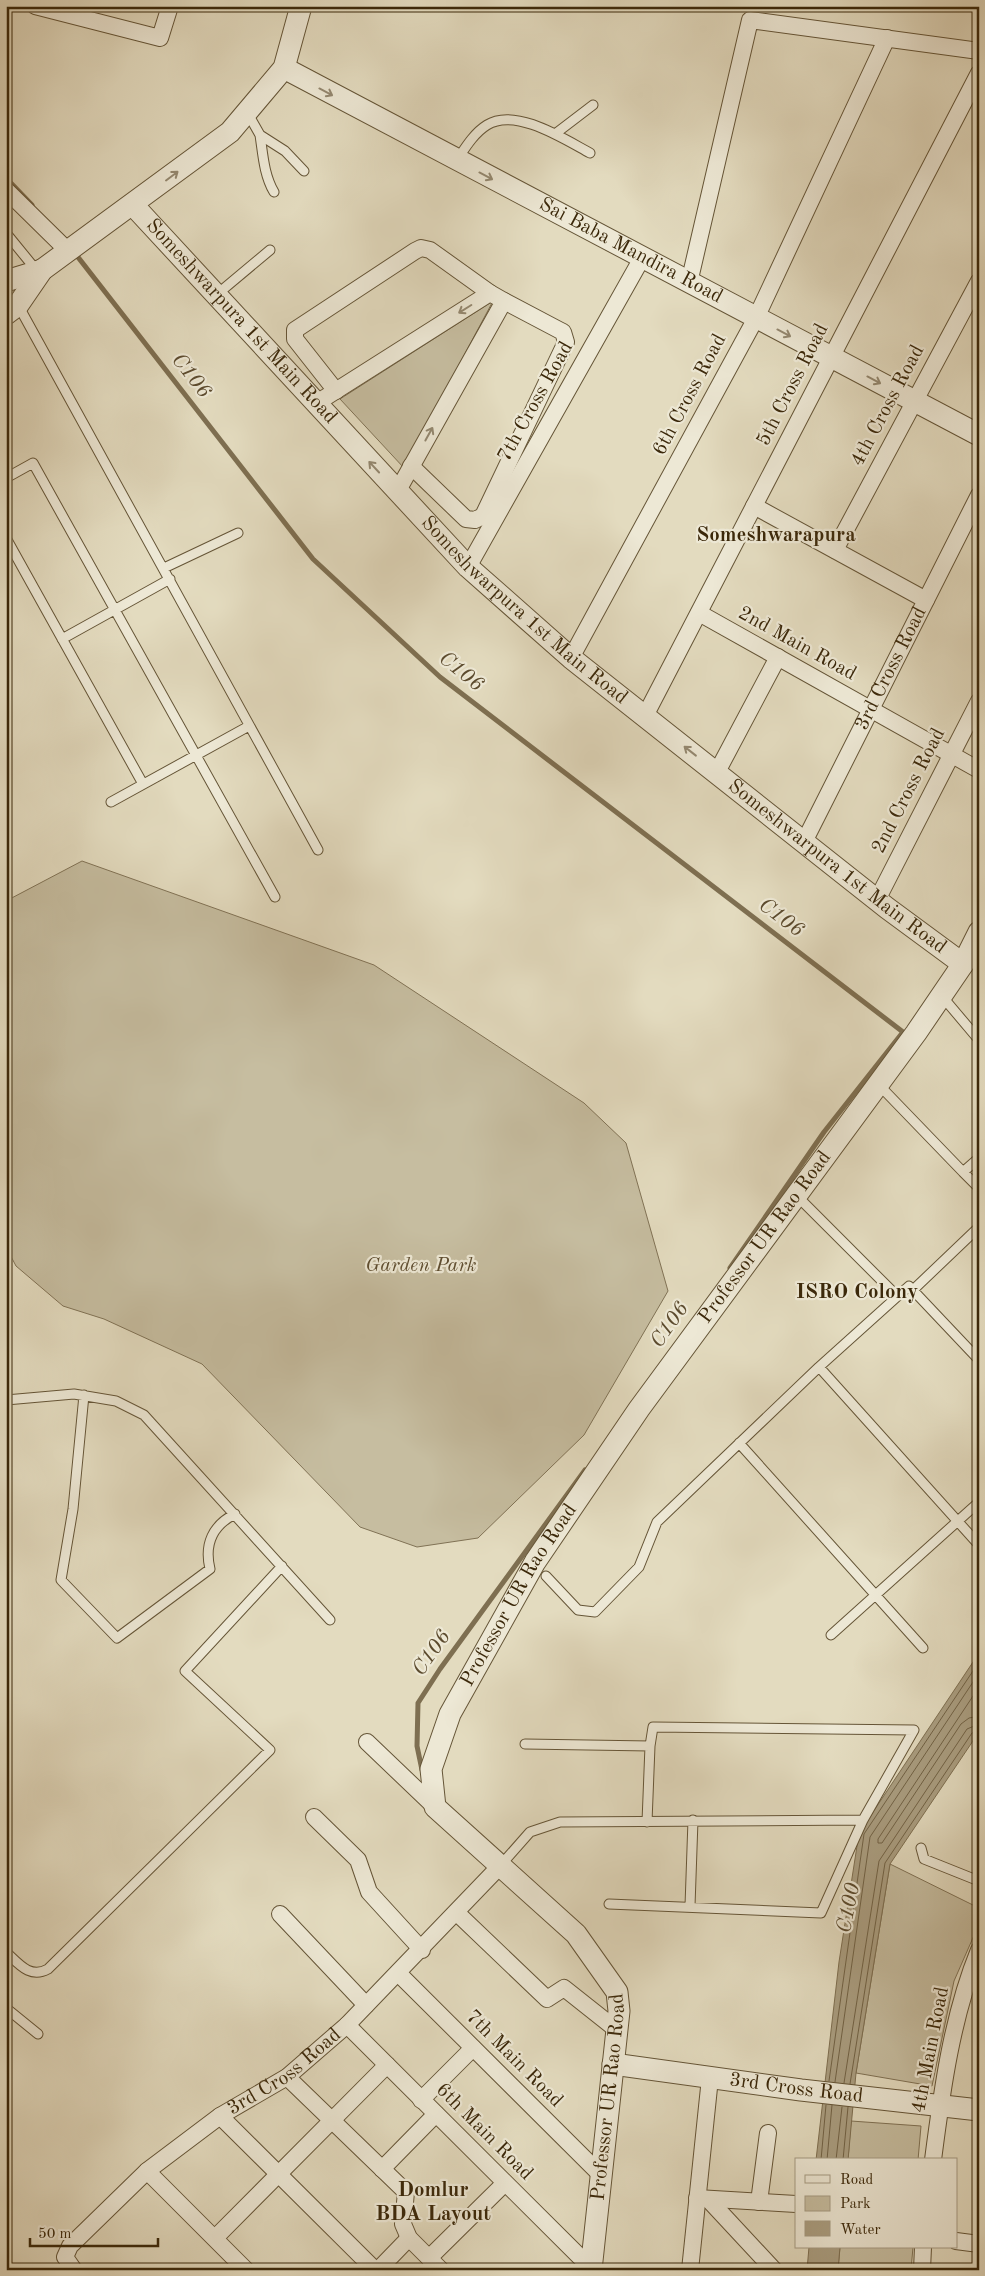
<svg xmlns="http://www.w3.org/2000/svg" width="985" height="2276" font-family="'Old Standard TT',serif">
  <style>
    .green { fill: #c6bda0; stroke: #807255 }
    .water { fill: #aa9e81; stroke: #7e6f51 }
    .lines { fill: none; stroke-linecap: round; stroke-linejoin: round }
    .shore { stroke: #726346; stroke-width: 1 }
    .stream { stroke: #7e6f51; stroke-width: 5 }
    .service-casing { stroke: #655537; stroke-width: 11 }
    .minor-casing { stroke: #655537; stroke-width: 18 }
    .tertiary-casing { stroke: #655537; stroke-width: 23 }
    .service { stroke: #ede8d5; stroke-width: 9 }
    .minor { stroke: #ede8d5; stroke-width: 16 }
    .tertiary { stroke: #ede8d5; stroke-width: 21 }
    .oneway { stroke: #948870 }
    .labels { text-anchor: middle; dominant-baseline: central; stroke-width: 4.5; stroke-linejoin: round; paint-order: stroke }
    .street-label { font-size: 20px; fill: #3b280a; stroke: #ede8d5 }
    .park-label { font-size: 20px; font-style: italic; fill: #5e4d30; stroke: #ede8d5 }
    .water-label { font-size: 21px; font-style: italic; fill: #5c4b2e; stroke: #ede8d5 }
    .neighbourhood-label { font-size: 21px; font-weight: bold; fill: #3b280a; stroke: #ede8d5 }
  </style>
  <rect width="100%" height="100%" fill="#e3dbbf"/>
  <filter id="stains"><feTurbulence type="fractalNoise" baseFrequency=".004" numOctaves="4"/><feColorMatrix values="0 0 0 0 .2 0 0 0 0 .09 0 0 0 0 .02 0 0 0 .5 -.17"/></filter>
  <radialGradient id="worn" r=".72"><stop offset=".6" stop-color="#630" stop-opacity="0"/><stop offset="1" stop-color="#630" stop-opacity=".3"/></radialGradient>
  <path class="green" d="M493 301 404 468 340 399Z
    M82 861 374 965 584 1103 626 1143 668 1291 584 1435 478 1538 417 1547 360 1527 202 1364 104 1319 63 1306 16 1266 6 1247V901Z
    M890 1864 979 1908V1924L954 1981 932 2086 856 2073Z
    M851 2121 921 2126 918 2160H848Z
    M840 2247H913L911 2270H838Z"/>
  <path class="water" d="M979 1653V1732L890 1864 856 2073 848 2160H816L839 1962 859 1833Z
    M809 2247H840L838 2270H807Z"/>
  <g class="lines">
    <path class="shore" d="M979 1687 878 1839V1843H882L961 1724 969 1718 979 1716
      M829 2081 864 1834 979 1662
      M835 2082 870 1837 979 1673
      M844 2083 879 1861 967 1729 979 1724
      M850 2084 885 1863 972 1733 979 1730
      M821 2160 826 2105
      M827 2160 832 2105
      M836 2160 842 2107
      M843 2160 848 2107"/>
    <path class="stream" d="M6 178 32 205
      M74 252 313 559 440 677 903 1032 824 1132 730 1268
      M422 1770 417 1746 418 1703 440 1669 585 1470"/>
    <defs>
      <path id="service" d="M247 112 260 135 285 151 304 171
        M555 134 593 105
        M260 135C263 155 264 175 274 192
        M457 160C465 148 474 133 487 125 515 107 564 139 590 153
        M6 233 37 271
        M215 296 270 250
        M18 305 318 850
        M6 478 33 463 275 897
        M6 538 143 784
        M164 568 238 533
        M62 639 170 579
        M111 802 249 726
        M941 995 979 1040
        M879 1085 963 1172
        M979 1158 963 1172 979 1188
        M797 1196 897 1296
        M913 1290 979 1227
        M819 1367 979 1545
        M84 1395 73 1509 61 1580 117 1638 210 1569C204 1544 213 1525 235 1514
        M6 1400 74 1394 116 1401 144 1415 330 1620
        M739 1443 923 1648
        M546 1576 578 1610 595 1612 639 1567 657 1522 819 1367 909 1286 979 1360
        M831 1635 979 1502
        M525 1744 650 1746
        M921 1848 924 1859 979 1881
        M500 1866 530 1832 560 1822 863 1820
        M609 1904 821 1913 863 1820 914 1730 653 1727 650 1746 647 1822
        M690 1906 693 1820
        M6 1952C19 1964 30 1979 48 1969L270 1750 185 1671 282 1566
        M6 2008 38 2034"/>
      <g id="minor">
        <path d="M35 6 160 38 170 6"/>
        <path d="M6 190 67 250"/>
        <path d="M689 283 750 20 979 51"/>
        <path d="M336 391 295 339V330L415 251 421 248 430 250 490 293"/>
        <path d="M315 404 490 293 504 301 397 492"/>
        <path d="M411 466 466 519 475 520 483 516 566 342 563 332 559 330 504 301"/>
        <path d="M754 506 926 600"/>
        <path d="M835 550 979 281"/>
        <path d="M468 567 642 258"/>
        <path d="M699 613 979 770"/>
        <path d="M571 658 756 318 887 38"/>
        <path d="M645 716 979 73"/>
        <path d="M717 772 778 657"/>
        <path id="s1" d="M804 842 979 495"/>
        <path d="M877 900 979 701"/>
        <path d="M367 1742 435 1807"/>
        <path d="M314 1817 358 1860 369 1892 422 1950"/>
        <path d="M457 1913 547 1999 564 1988 617 2030"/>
        <path d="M280 1914 366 2005"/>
        <path d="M399 1974 600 2174"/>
        <path d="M347 2025 592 2269"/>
        <path d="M287 2077 406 2192 403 2224 409 2238 441 2270"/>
        <path d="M421 2100 473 2048"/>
        <path d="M220 2116 375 2270"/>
        <path d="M933 2160C942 2090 952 2016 979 1950"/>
        <path d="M382 2169 436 2114"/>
        <path d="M147 2171 246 2270"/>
        <path d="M697 2198 796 2204"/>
        <path d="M708 2199 774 2270"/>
        <path d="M759 2202 768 2133"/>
        <path d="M215 2238 387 2065"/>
        <path d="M956 2241 979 2244"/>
        <path d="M429 2258 505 2183"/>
        <path id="s2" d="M74 2270 65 2257 70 2246 147 2171 220 2116 287 2077 347 2025 500 1866"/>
        <path d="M378 2270 409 2238"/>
        <path d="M690 2270 710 2078"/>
        <path d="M922 2270 923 2247"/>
      </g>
      <g id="tertiary">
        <path id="s3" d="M284 68 979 435"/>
        <path id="s4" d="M133 205 468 567 571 658 887 908 963 964"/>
        <path d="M6 281 42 270"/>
        <path d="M6 314 18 305 42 270 230 132 284 68 301 6"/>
        <path id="s5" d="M613 2064 801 2090 979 2110"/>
        <path id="s6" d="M591 2270 619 2011 617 1992 576 1934 435 1807 431 1769 450 1714 535 1562 639 1409 916 1033 963 964 979 932"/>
      </g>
    </defs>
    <use href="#service" class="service-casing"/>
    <use href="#minor" class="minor-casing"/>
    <use href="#tertiary" class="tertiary-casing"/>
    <use href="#service" class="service"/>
    <use href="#minor" class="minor"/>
    <use href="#tertiary" class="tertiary"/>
  </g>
  <defs><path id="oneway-shaft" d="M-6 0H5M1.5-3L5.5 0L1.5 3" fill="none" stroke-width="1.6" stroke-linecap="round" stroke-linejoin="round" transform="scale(1.25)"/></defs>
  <g class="oneway">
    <use href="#oneway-shaft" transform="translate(326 92) rotate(28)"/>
    <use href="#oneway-shaft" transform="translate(172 176) rotate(-37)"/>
    <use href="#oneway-shaft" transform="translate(486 176) rotate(28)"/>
    <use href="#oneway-shaft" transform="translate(465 309) rotate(148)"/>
    <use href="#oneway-shaft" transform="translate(784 333) rotate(28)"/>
    <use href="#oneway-shaft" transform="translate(874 380) rotate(28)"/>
    <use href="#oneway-shaft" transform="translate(429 434) rotate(-61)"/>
    <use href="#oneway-shaft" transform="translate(374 467) rotate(-133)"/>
    <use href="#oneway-shaft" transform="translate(690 751) rotate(-142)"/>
  </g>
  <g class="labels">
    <g class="street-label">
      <text stroke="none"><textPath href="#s3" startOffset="392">Sai Baba Mandira Road</textPath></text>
      <text stroke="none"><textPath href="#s4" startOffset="159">Someshwarpura 1st Main Road</textPath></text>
      <text transform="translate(793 385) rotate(-63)">5th Cross Road</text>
      <text transform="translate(690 395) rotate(-62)">6th Cross Road</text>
      <text transform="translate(536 402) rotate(-61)">7th Cross Road</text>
      <text transform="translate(888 406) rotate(-62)">4th Cross Road</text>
      <text stroke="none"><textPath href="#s4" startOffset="564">Someshwarpura 1st Main Road</textPath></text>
      <text transform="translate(797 644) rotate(29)">2nd Main Road</text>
      <text stroke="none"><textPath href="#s1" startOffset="194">3rd Cross Road</textPath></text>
      <text transform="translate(909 791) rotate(-63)">2nd Cross Road</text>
      <text stroke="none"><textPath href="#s4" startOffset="969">Someshwarpura 1st Main Road</textPath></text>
      <text stroke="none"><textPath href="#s6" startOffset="1209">Professor UR Rao Road</textPath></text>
      <text stroke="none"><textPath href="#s6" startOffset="774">Professor UR Rao Road</textPath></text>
      <text transform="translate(931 2050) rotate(-79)">4th Main Road</text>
      <text transform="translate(514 2059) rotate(45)">7th Main Road</text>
      <text stroke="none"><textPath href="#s2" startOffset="305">3rd Cross Road</textPath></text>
      <text stroke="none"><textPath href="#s5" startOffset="185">3rd Cross Road</textPath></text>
      <text stroke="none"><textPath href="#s6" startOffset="174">Professor UR Rao Road</textPath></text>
      <text transform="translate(484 2132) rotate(45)">6th Main Road</text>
    </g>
    <g class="park-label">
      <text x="421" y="1266">Garden Park</text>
    </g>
    <g class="water-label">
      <text transform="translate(191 376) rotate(52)">C106</text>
      <text transform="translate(461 672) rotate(39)">C106</text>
      <text transform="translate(781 918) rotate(37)">C106</text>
      <text transform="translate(670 1325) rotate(-55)">C106</text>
      <text transform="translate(432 1653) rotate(-55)">C106</text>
      <text transform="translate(849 1908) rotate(-79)">C100</text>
    </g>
    <g class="neighbourhood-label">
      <text x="776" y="535">Someshwarapura</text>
      <text x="857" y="1292">ISRO Colony</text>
      <text x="433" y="2190">Domlur<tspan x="433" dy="24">BDA Layout</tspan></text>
    </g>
  </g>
  <rect width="985" height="2276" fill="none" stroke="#e3dbbf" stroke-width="25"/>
  <rect x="8" y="8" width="970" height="2261" fill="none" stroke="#3b280a" stroke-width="2.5"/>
  <rect x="12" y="12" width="960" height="2251" fill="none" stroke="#3b280a"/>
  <rect x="795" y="2158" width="162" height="90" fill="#ede8d5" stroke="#a69b84"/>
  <rect x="805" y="2175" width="25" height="8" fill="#ede8d5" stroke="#a69b84"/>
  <text x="840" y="2184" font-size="15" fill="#3b280a">Road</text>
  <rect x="805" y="2196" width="25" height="15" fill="#c6bda0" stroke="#a69b84"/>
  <text x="840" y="2208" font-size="15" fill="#3b280a">Park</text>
  <rect x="805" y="2221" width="25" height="15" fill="#aa9e81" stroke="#a69b84"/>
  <text x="840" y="2234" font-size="15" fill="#3b280a">Water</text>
  <path d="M30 2238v8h128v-8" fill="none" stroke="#3b280a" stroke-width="2.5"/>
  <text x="38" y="2238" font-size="15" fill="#3b280a" stroke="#ede8d5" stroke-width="4" paint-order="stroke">50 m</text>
  <rect width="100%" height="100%" filter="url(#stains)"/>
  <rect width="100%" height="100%" fill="url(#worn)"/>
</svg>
